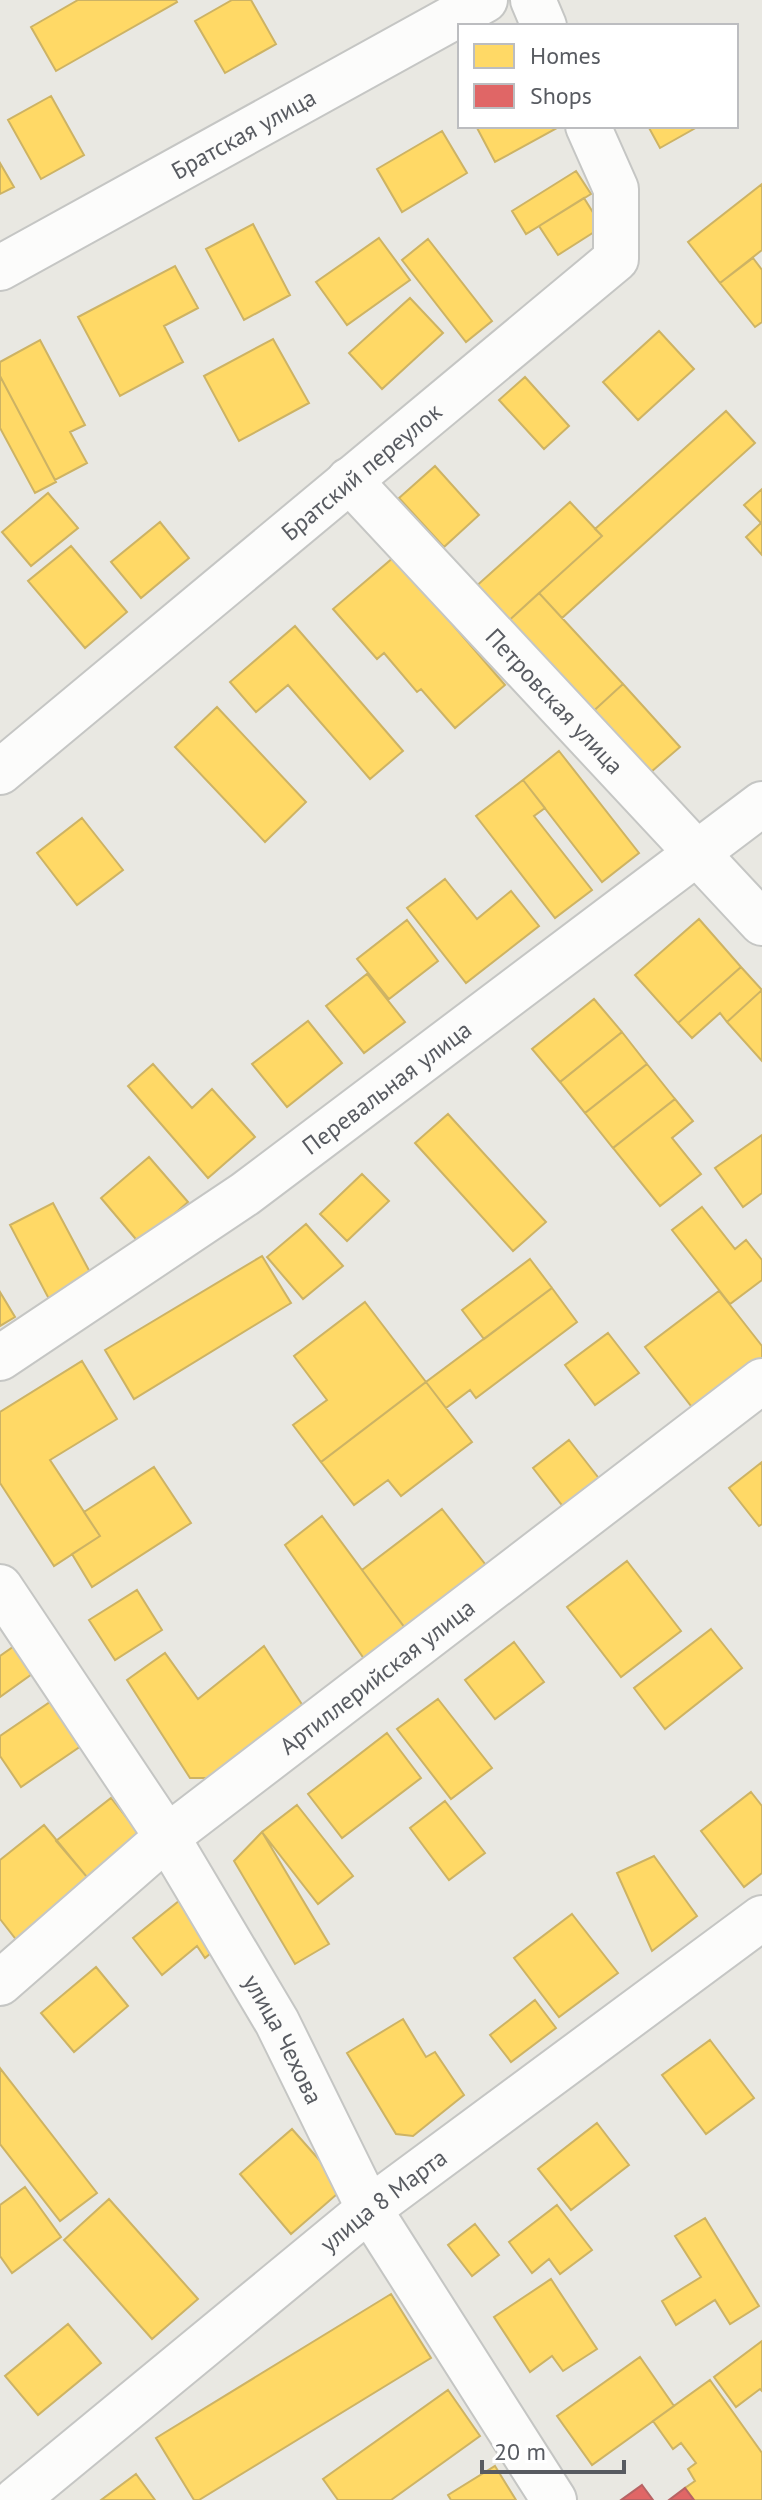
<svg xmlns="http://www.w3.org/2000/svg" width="762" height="2500" font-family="'PT Sans',sans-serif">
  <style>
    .homes { fill: #ffd966; stroke: #cdb364; stroke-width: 2 }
    .shops { fill: #e06666; stroke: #b76364; stroke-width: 2 }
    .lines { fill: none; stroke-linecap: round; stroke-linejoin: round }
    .minor-casing { stroke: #c5c6c4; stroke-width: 48 }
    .minor { stroke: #fcfcfb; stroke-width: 44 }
    .labels { text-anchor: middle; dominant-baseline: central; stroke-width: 8; stroke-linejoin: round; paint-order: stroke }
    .street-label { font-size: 24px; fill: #585b61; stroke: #fff }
  </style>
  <rect width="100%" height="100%" fill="#e9e8e2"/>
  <path class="homes" d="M78 0H176L177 2 56 71 31 27Z
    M232 0H251L276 44 225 73 195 21Z
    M51 96 84 155 41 179 8 120Z
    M476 126H559V127L495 162Z
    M648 126H699L660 148Z
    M442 131 467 173 402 212 377 169Z
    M0 163 14 187 0 194Z
    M576 171 591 194 526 234 512 211Z
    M762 184V250L720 283 688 242Z
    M584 198 602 227 558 255 539 226Z
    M253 224 290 295 244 320 206 249Z
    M379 238 410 280 347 325 316 282Z
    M428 239 492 321 466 342 402 260Z
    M753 258 762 270V322L755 327 720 283Z
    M175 266 198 308 164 326 183 362 120 396 78 317Z
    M410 298 443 333 382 389 349 353Z
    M659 331 694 369 638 420 603 382Z
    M273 339 309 403 239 441 204 376Z
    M40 340 85 425 70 432 87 463 55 480 0 376V362Z
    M0 376 56 482 35 493 0 428Z
    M525 377 569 426 544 449 499 400Z
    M726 411 755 443 562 618 539 593 602 536 595 529Z
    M435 466 479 515 444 547 399 498Z
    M762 489V555L746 537 761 523 744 505Z
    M48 493 78 528 31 566 2 532Z
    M570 502 602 536 505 624 473 589Z
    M160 522 189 558 141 598 111 562Z
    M71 546 127 612 85 648 28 581Z
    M394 557 505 685 455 728 421 689 417 692 384 653 377 659 333 609Z
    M539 593 623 684 588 716 505 624Z
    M295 626 403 751 370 779 288 685 256 712 230 682Z
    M623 684 680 747 644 778 588 716Z
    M217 707 306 802 265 842 175 747Z
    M559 751 639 853 602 882 523 780Z
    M523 780 545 808 534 816 592 890 555 918 476 816Z
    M82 818 123 870 77 905 37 853Z
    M445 879 477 919 511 891 539 926 466 983 407 908Z
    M699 919 741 967 678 1023 635 975Z
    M407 920 438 961 389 999 357 959Z
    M741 967 762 990 727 1022 720 1013 692 1038 678 1023Z
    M367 974 405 1022 364 1053 326 1006Z
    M762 990V1061L727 1022Z
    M594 999 622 1032 560 1082 532 1049Z
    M308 1021 342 1063 287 1107 252 1064Z
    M622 1032 647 1064 585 1113 560 1082Z
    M153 1064 192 1108 212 1089 255 1137 208 1178 128 1086Z
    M647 1064 675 1099 613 1148 585 1113Z
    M675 1099 693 1121 672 1138 701 1174 660 1206 613 1148Z
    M448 1114 546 1222 513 1251 415 1143Z
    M762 1135V1193L743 1207 715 1168Z
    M149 1157 188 1202 140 1244 101 1198Z
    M362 1174 389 1201 347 1241 320 1214Z
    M53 1203 92 1276 49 1299 10 1225Z
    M702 1207 735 1249 746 1240 762 1260V1280L730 1304 672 1230Z
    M306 1224 343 1266 303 1299 267 1257Z
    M262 1256 291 1303 134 1399 105 1350Z
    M530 1259 552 1288 484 1339 462 1310Z
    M552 1288 577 1322 476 1398 470 1390 446 1408 426 1382Z
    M719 1291 762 1346V1359L695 1411 645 1347Z
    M0 1292 15 1317 0 1326Z
    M365 1302 426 1382 321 1462 293 1425 327 1400 294 1356Z
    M608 1333 639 1373 595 1405 565 1365Z
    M82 1361 117 1419 50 1460 100 1536 54 1566 0 1483V1412Z
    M426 1382 472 1442 401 1496 388 1480 354 1505 321 1462Z
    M569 1440 601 1481 565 1509 533 1468Z
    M762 1462V1524L759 1526 729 1488Z
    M154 1467 191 1523 92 1587 72 1554 100 1536 84 1512Z
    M442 1509 489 1569 408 1632 362 1570Z
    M322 1516 408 1632 367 1663 285 1545Z
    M627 1561 681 1631 621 1677 567 1607Z
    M137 1590 162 1630 115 1660 89 1620Z
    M711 1629 742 1668 665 1729 634 1688Z
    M20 1642 39 1669 0 1697V1656Z
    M514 1642 544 1682 495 1719 465 1680Z
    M264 1646 303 1706 211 1778H190L127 1680 165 1653 198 1699Z
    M438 1699 492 1768 451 1799 397 1729Z
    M50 1702 81 1746 21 1787 0 1756V1736Z
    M387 1733 421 1778 342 1838 308 1794Z
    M751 1792 762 1806V1873L744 1887 701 1831Z
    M111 1798 146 1842 92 1883 56 1841Z
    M445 1801 485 1853 449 1880 410 1828Z
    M297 1805 353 1876 318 1904 262 1832Z
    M44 1825 92 1883 18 1942 0 1919V1860Z
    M262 1832 329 1944 295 1964 234 1861Z
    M654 1856 697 1916 652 1951 617 1873Z
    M190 1892 223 1943 205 1958 197 1946 162 1975 133 1938Z
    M572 1914 618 1973 559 2017 514 1958Z
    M96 1967 128 2006 74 2052 41 2013Z
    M535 2000 556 2028 511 2062 490 2035Z
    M403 2019 426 2057 435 2052 464 2095 413 2136 396 2134 347 2053Z
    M710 2040 754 2098 706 2134 662 2075Z
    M0 2068 97 2193 60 2221 0 2144Z
    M597 2123 629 2165 571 2210 538 2169Z
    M292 2129 344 2188 291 2234 240 2174Z
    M25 2187 61 2237 12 2273 0 2256V2205Z
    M109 2199 198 2299 152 2339 64 2240Z
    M557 2205 592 2250 560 2274 549 2259 532 2273 509 2242Z
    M705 2218 759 2306 730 2324 715 2300 676 2325 662 2301 701 2277 675 2236Z
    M475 2224 499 2255 472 2276 448 2245Z
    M551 2279 597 2349 563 2371 552 2356 530 2372 494 2317Z
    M391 2294 431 2358 199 2500H194L156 2438Z
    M68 2324 101 2363 38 2415 5 2376Z
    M762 2341V2391L760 2389 736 2407 714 2377Z
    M640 2357 674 2406 592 2465 557 2416Z
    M710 2380 762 2453V2500H694L685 2488 695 2481 688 2469 696 2463 681 2443 673 2449 653 2421Z
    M448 2390 480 2436 391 2500H338L323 2479Z
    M495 2466 516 2500H451L448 2495Z
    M136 2474 155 2500H101Z"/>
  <path class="shops" d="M642 2485 653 2500H621Z
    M685 2488 694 2500H669Z"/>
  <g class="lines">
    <defs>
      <g id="minor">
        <path d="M533 0 544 26"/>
        <path id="s1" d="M0 268 485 0"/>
        <path id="s2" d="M349 480 762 923"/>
        <path id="s3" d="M0 772 616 259V189L588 126"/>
        <path id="s4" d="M0 1358 245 1194 762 804"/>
        <path id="s5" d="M0 1587 167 1837 277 2022 369 2209 554 2500"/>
        <path id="s6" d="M0 1983 167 1837 762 1381"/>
        <path id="s7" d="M16 2500 369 2209 762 1918"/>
      </g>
    </defs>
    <use href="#minor" class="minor-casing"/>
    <use href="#minor" class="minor"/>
  </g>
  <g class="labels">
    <g class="street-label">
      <text stroke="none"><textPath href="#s1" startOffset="278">Братская улица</textPath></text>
      <text stroke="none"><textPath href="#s3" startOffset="470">Братский переулок</textPath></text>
      <text stroke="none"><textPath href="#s2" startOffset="302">Петровская улица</textPath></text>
      <text stroke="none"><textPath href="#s4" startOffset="472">Перевальная улица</textPath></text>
      <text stroke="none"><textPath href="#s6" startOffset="486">Артиллерийская улица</textPath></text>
      <text stroke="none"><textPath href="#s5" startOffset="534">улица Чехова</textPath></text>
      <text stroke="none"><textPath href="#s7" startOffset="474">улица 8 Марта</textPath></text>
    </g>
  </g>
  <rect x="458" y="24" width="280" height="104" fill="#ffffff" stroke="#bcbdc0" stroke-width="2"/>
  <rect x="474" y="44" width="40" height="24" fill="#ffd966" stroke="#bcbdc0" stroke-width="2"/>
  <text x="530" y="64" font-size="24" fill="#585b61">Homes</text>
  <rect x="474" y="84" width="40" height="24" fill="#e06666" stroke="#bcbdc0" stroke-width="2"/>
  <text x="530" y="104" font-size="24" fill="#585b61">Shops</text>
  <path d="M482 2460v12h142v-12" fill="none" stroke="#585b61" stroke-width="4"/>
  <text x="494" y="2460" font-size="24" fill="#585b61" stroke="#ffffff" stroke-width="6" paint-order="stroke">20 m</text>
</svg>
